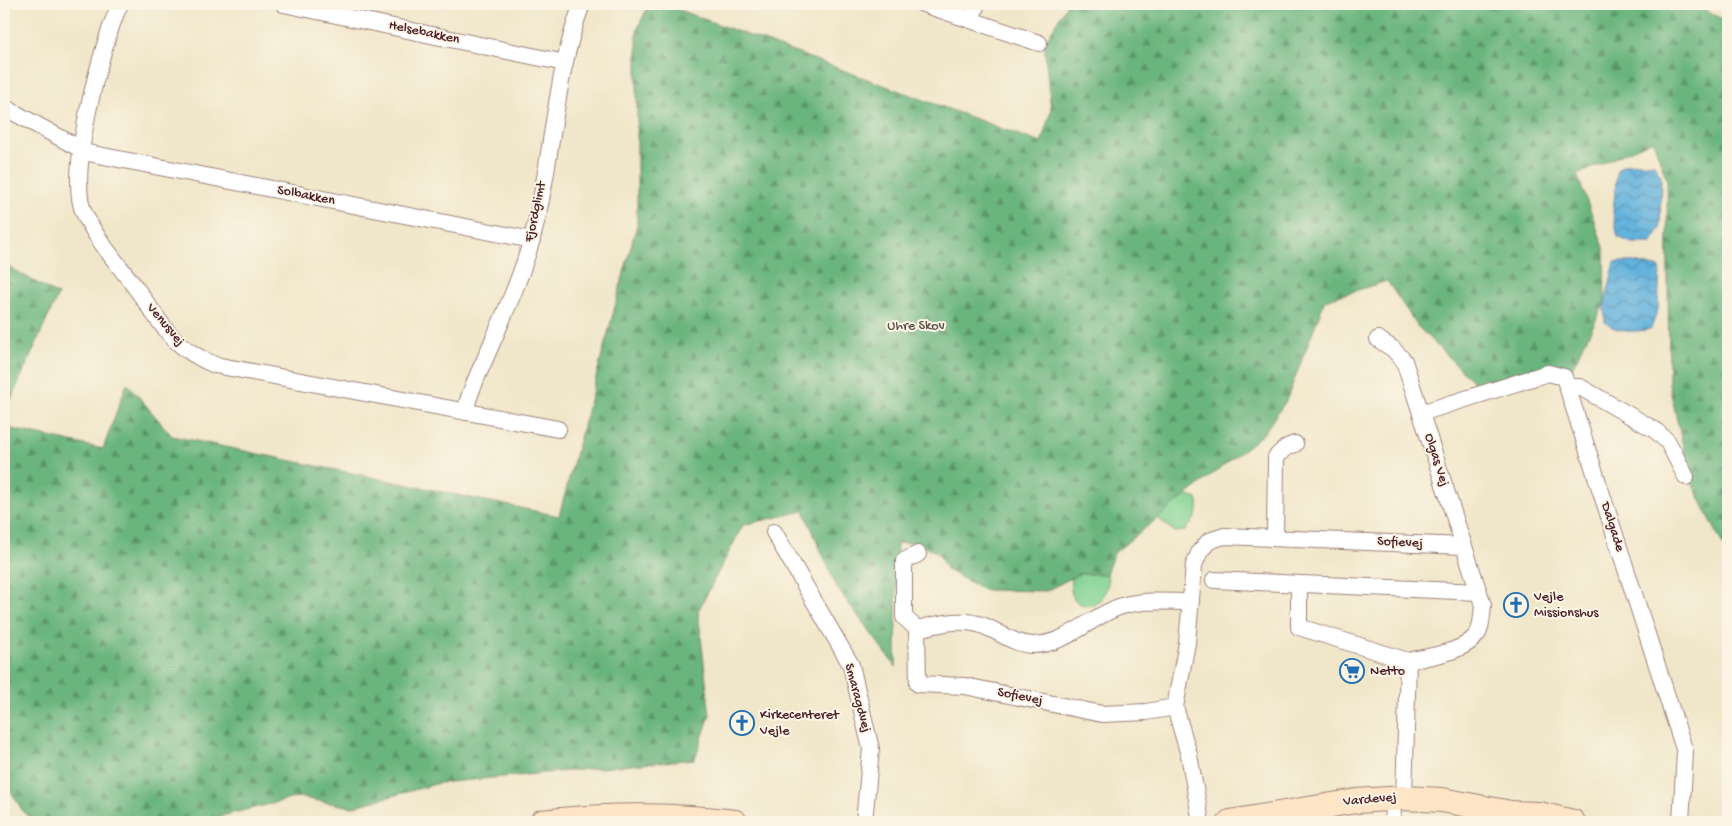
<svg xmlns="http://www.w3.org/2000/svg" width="1732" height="826" font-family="'Gochi Hand',sans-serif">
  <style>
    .green { fill: #83d394; stroke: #667960 }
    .forest { fill: url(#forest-firs); stroke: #5a6a54 }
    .water { fill: url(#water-waves); stroke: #566884 }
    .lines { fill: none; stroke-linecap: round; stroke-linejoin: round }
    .street-casing { stroke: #9d827a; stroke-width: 18 }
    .secondary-casing { stroke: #9d827a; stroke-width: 26 }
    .street { stroke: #fff; stroke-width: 16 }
    .secondary { stroke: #fde5c5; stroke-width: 24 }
    .labels { text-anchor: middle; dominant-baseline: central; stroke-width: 4; stroke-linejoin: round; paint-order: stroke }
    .street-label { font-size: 14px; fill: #4a1f2b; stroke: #fcf5e5 }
    .park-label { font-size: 14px; fill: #5b554a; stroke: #fcf5e5 }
    .poi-label { font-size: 14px; fill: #4a1f2b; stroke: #fcf5e5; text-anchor: start }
  </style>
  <defs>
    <pattern id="forest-firs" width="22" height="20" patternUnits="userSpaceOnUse" patternTransform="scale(1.25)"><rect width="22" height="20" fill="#6ab57e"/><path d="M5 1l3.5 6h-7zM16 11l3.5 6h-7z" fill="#599367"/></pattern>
    <pattern id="water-waves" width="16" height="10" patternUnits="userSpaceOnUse" patternTransform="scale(1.25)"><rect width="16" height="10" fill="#63b2dd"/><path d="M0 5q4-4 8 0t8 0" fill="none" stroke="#5490b3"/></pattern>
  </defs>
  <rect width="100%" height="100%" fill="#fcf5e5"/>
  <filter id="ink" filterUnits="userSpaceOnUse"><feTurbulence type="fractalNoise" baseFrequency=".02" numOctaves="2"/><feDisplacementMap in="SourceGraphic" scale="10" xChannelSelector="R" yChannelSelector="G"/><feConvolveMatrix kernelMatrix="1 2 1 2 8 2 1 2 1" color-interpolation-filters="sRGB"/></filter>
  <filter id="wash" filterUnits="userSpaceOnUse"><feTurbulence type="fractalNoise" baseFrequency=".0096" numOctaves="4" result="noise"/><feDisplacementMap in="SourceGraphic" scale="20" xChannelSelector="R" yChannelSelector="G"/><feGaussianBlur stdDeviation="1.12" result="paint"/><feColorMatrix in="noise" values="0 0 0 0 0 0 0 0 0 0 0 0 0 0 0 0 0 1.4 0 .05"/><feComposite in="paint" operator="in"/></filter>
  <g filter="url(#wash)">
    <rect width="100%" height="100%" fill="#f0e6c9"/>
    <path class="green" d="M1182 494 1197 499C1202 512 1193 521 1185 531L1175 532 1159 519V510Z
      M1083 569 1107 571 1108 584 1102 599 1091 605C1072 608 1067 588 1073 573L1078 576Z"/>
    <path class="forest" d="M649 4H663L1041 143 1051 110 1044 44 1067 4H1686L1701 8 1728 22V555L1691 481 1669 385 1667 180 1653 140 1577 175 1604 247 1605 302 1567 378 1547 371 1484 393 1418 327 1387 281 1325 300 1286 401 1263 434 1114 553 1106 574H1079L1046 591 984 590 947 570 938 553 917 543H897L896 667 837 588 804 511 743 525 698 611 710 715 695 759 439 783 352 807 298 797 197 822H39L24 813 4 780V427L103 449 127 383 172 436 559 516 637 224V30Z
      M4 264 58 295 4 415Z"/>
    <path class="water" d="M1641 163 1654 164 1661 176 1660 229 1651 243H1632L1618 237 1613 212 1617 170 1624 164Z
      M1615 262H1635L1660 268 1658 309 1651 329C1633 332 1620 334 1605 322L1604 307Z"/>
  </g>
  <g filter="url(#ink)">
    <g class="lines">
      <defs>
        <path id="street" d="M120 4C102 43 66 174 84 213 97 241 120 266 138 291 164 327 172 347 215 365L558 429
          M284 4 565 63
          M923 4 1039 43
          M971 20 977 4
          M4 107 88 153 532 240
          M1378 339 1393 349 1404 361 1483 605C1482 614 1482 625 1478 633 1465 653 1429 656 1408 661L1404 798
          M1567 387H1580L1655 430 1668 442 1686 477
          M465 412C469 391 480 371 488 352 504 315 520 280 531 242 553 164 553 80 582 4
          M1421 413 1548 373 1564 377 1685 752 1681 822
          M774 532 851 665 871 749 864 822
          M1275 537 1276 457 1287 447 1295 444
          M918 554 904 561V617L917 629 918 684 965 686 1102 714 1146 712 1175 707
          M1214 580 1479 592
          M1299 584V627L1408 661
          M917 629C939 624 962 617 984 626 1000 632 1015 645 1033 645 1068 644 1088 618 1119 607 1142 599 1167 602 1191 602
          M1392 798 1393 822
          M1201 822 1189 755 1175 707 1187 643 1194 565 1200 551 1209 541 1224 536 1464 546"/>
        <path id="secondary" d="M542 822C609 814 669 814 735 822
          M1230 822 1356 801 1404 798 1442 800 1511 813 1539 814 1573 822"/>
      </defs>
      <use href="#street" class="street-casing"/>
      <use href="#secondary" class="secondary-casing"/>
      <use href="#street" class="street"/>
      <use href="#secondary" class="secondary"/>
    </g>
  </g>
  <defs>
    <symbol id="church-ring" viewBox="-11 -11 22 22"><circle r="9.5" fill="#fcf5e5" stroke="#1f6fb2" stroke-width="1.5"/><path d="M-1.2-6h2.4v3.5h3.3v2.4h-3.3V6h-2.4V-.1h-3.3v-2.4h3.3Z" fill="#1f6fb2"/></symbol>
    <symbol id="supermarket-ring" viewBox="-11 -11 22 22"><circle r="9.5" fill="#fcf5e5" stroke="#1f6fb2" stroke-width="1.5"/><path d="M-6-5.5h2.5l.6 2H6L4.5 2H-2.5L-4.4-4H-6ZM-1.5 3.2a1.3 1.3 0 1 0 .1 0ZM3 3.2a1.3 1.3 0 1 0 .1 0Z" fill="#1f6fb2"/></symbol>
  </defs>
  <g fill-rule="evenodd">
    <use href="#church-ring" x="1502" y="591" width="28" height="28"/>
    <use href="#supermarket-ring" x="1338" y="657" width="28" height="28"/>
    <use href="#church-ring" x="728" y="709" width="28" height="28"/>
  </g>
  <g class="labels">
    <g class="street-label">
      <text transform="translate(424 33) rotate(12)">Helsebakken</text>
      <text transform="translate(306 196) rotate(11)">Solbakken</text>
      <text transform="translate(536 212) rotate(-78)">Fjordglimt</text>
      <text transform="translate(165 325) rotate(50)">Venusvej</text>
      <text transform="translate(1436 460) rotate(72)">Olgas Vej</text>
      <text transform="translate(1612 527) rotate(72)">Dalgade</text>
      <text transform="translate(1400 543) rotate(3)">Sofievej</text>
      <text transform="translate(1020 697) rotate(11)">Sofievej</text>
      <text transform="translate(857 698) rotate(75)">Smaragdvej</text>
      <text transform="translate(1370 800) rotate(-5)">Vardevej</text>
    </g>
    <g class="park-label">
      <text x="916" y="326">Uhre Skov</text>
    </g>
    <g class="poi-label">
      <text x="1534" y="597">Vejle<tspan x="1534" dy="16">Missionshus</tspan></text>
      <text x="1370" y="671">Netto</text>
      <text x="760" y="715">Kirkecenteret<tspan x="760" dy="16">Vejle</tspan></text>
    </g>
  </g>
  <rect width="1732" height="826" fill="none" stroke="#fcf5e5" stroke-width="20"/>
</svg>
